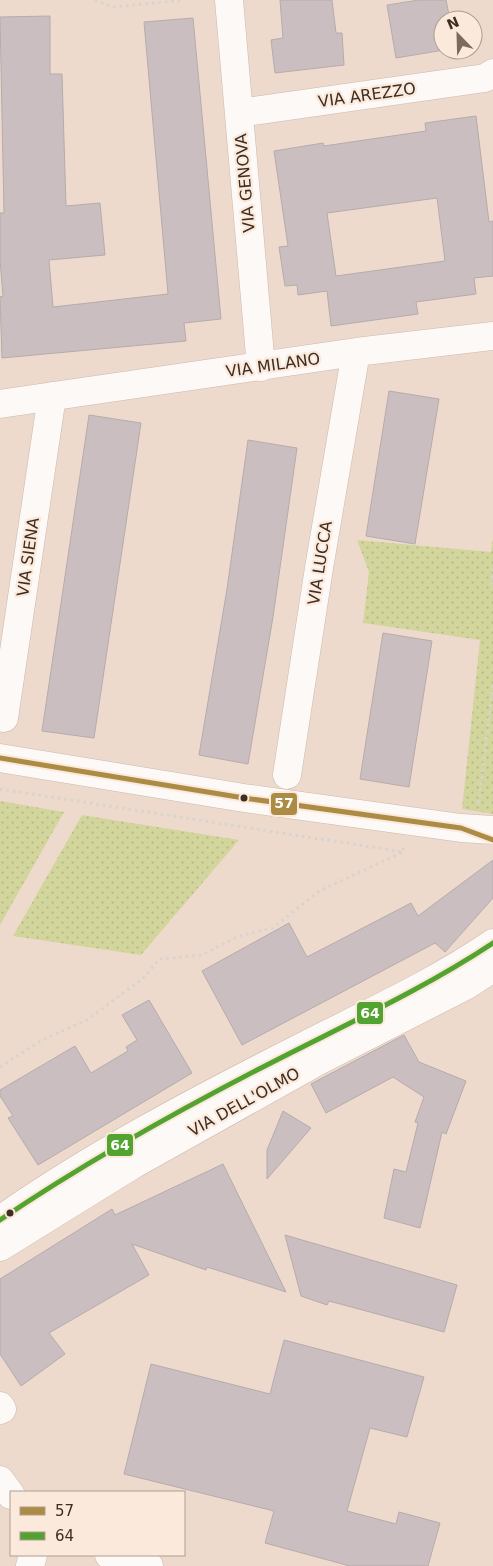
<svg xmlns="http://www.w3.org/2000/svg" width="493" height="1566" font-family="'DejaVu Sans',sans-serif">
  <style>
    .grass { fill: url(#grass-dots) }
    .building { fill: #cabec0; stroke: #b6abac; fill-rule: evenodd }
    .lines { fill: none; stroke-linecap: round; stroke-linejoin: round }
    .minor-casing { stroke: #cab9ad; stroke-width: 29 }
    .major-casing { stroke: #cab9ad; stroke-width: 29 }
    .path { stroke: #d9d3cf; stroke-width: 3; stroke-dasharray: 2.5 4; stroke-linecap: butt }
    .minor { stroke: #fcf9f7; stroke-width: 28 }
    .major { stroke: #fcf9f7; stroke-width: 28 }
    .bus-1-casing { stroke: #fbe9dc; stroke-width: 9 }
    .bus-2-casing { stroke: #fbe9dc; stroke-width: 9 }
    .bus-1 { stroke: #ac8b44; stroke-width: 5 }
    .bus-2 { stroke: #53a331; stroke-width: 5 }
    .bus-dot { fill: #3e2e21; stroke: #fbe9dc; stroke-width: 2 }
    .labels { text-anchor: middle; dominant-baseline: central; stroke-width: 4.5; stroke-linejoin: round; paint-order: stroke }
    .street-label { font-size: 16px; fill: #3e2e21; stroke: #fbe9dc }
    .line-badge { stroke: #fbe9dc; stroke-width: 2 }
    .badge-label { font-size: 14px; text-anchor: middle; font-weight: bold; fill: #fff }
  </style>
  <defs>
    <pattern id="grass-dots" width="8" height="8" patternUnits="userSpaceOnUse" patternTransform="scale(1.25)"><rect width="8" height="8" fill="#d3d69c"/><path d="M2 2h.1M6 6h.1" fill="none" stroke="#b6b886" stroke-width="1.8" stroke-linecap="round"/></pattern>
  </defs>
  <rect width="100%" height="100%" fill="#eddacc"/>
  <path class="grass" d="M493 539V814L462 809 480 640 363 623 369 572 357 540 491 552Z
    M0 801 64 812 0 925Z
    M82 815 239 840 141 955 13 936Z"/>
  <path class="building" d="M280 0H332L336 33H342L344 65 275 73 271 40 283 38Z
    M419 0H446L450 20H443L444 50 396 58 387 5Z
    M50 16V74H62L66 206 100 203 105 255 49 260 53 307 168 294 144 22 193 18 221 319 184 323 186 341 2 358 0 297 3 296 0 260V213H4L0 17Z
    M476 116 489 222 493 221V276L474 278 476 294 416 302 418 314 331 326 327 291 298 295 297 285 285 286 279 247 288 246 274 151 323 143 324 146 426 131 425 123ZM437 198 445 261 336 276 327 213Z
    M389 391 439 399 415 544 366 536Z
    M89 415 141 423 94 738 42 731Z
    M248 440 297 448 273 617 248 764 199 755 227 589Z
    M383 633 432 641 409 787 360 779Z
    M493 860V898L445 952 435 943 242 1045 202 971 289 923 307 957 411 903 418 916Z
    M149 1000 192 1073 38 1165 8 1118 13 1116 0 1096V1090L75 1046 91 1073 128 1051 126 1047 137 1040 122 1015Z
    M404 1035 419 1062 466 1081 446 1134 442 1132 420 1228 384 1218 394 1169 406 1172 418 1123 415 1122 424 1097 393 1077 326 1113 311 1084Z
    M283 1111 311 1128 267 1179V1150Z
    M223 1164 286 1292 207 1267 206 1270 132 1244 149 1275 49 1333 65 1354 21 1386 0 1354V1279L112 1209 115 1215Z
    M285 1235 457 1285 444 1332 329 1301 327 1305 301 1296Z
    M284 1340 424 1377 407 1437 370 1428 347 1511 396 1524 399 1512 440 1523 428 1566H350L265 1543 274 1511 124 1474 151 1364 270 1394Z"/>
  <g class="lines">
    <defs>
      <path id="minor" d="M229 0 261 367
        M239 113 485 78 493 73
        M0 404 356 352 493 336
        M4 718 52 396
        M287 775 319 568 356 352
        M0 1220C93 1155 195 1101 296 1050 362 1016 432 985 493 943
        M0 1247 134 1164 320 1060 467 985 493 968
        M0 1406 2 1409 0 1410
        M0 1480 11 1495
        M109 1555 149 1566
        M30 1566 33 1555"/>
      <path id="major" d="M0 758 244 798 461 828 493 830"/>
    </defs>
    <use href="#minor" class="minor-casing"/>
    <use href="#major" class="major-casing"/>
    <path class="path" d="M95 0 112 7 185 0
      M493 569 491 582 493 587
      M0 789 403 852 404 845
      M477 802H479L493 685
      M0 1067 42 1040 87 1020 145 977 159 959 202 955 239 936 273 928 319 891 403 852"/>
    <use href="#minor" class="minor"/>
    <use href="#major" class="major"/>
    <defs>
      <path id="bus-1" d="M0 758 244 798 461 828 493 840"/>
      <path id="bus-2" d="M0 1220C83 1164 170 1115 259 1069 338 1028 419 992 493 943"/>
    </defs>
    <use href="#bus-1" class="bus-1-casing"/>
    <use href="#bus-2" class="bus-2-casing"/>
    <use href="#bus-1" class="bus-1"/>
    <use href="#bus-2" class="bus-2"/>
  </g>
  <g class="bus-dot">
    <circle cx="244" cy="798" r="4.5"/>
    <circle cx="10" cy="1213" r="4.5"/>
  </g>
  <g class="labels">
    <g class="street-label">
      <text transform="translate(367 95) rotate(-8)">VIA AREZZO</text>
      <text transform="translate(245 183) rotate(-95)">VIA GENOVA</text>
      <text transform="translate(273 365) rotate(-8)">VIA MILANO</text>
      <text transform="translate(28 557) rotate(-82)">VIA SIENA</text>
      <text transform="translate(320 563) rotate(-81)">VIA LUCCA</text>
      <text transform="translate(244 1102) rotate(-29)">VIA DELL'OLMO</text>
    </g>
  </g>
  <g class="line-badge">
    <rect x="270" y="792" width="28" height="24" rx="5" fill="#ac8b44"/>
    <rect x="356" y="1001" width="28" height="24" rx="5" fill="#53a331"/>
    <rect x="106" y="1133" width="28" height="24" rx="5" fill="#53a331"/>
  </g>
  <g class="badge-label">
    <text x="284" y="808">57</text>
    <text x="370" y="1018">64</text>
    <text x="120" y="1150">64</text>
  </g>
  <rect x="10" y="1491" width="175" height="65" fill="#fbe9dc" stroke="#af9e91"/>
  <rect x="20" y="1507" width="25" height="8" fill="#ac8b44" stroke="#af9e91"/>
  <text x="55" y="1516" font-size="15" fill="#3e2e21">57</text>
  <rect x="20" y="1532" width="25" height="8" fill="#53a331" stroke="#af9e91"/>
  <text x="55" y="1541" font-size="15" fill="#3e2e21">64</text>
  <g transform="translate(458 35) rotate(337)"><circle r="24" fill="#fbe9dc" stroke="#af9e91"/>
  <path d="M0-4L9 19L0 12L-9 19Z" fill="#7b6a5d"/>
  <text y="-8" font-size="14" font-weight="bold" text-anchor="middle" fill="#3e2e21">N</text>
  </g>
</svg>
